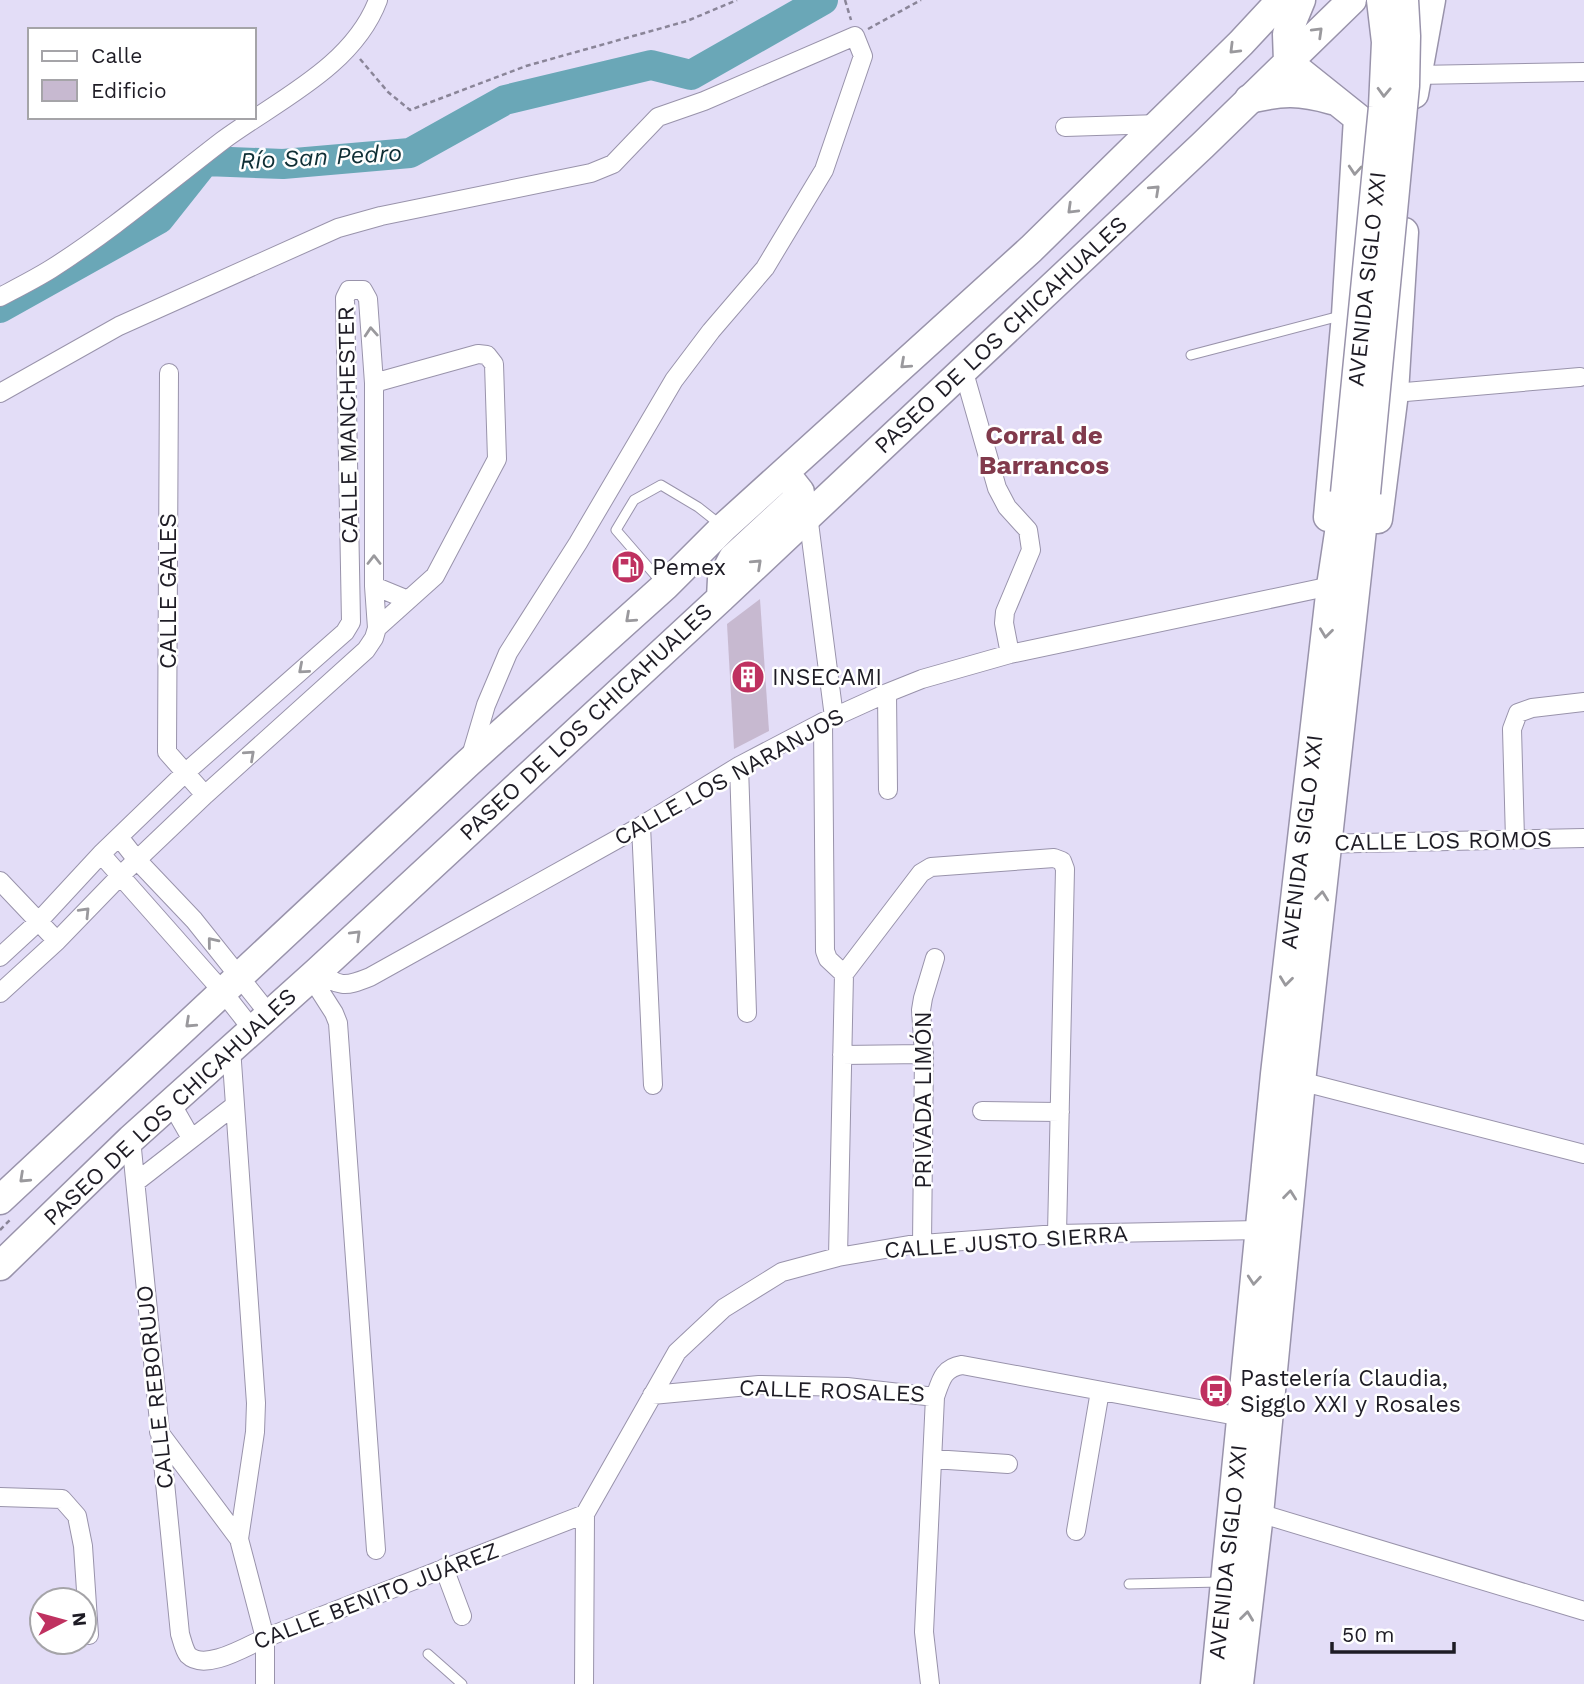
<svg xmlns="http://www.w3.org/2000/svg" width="1584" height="1684" font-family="'Work Sans',sans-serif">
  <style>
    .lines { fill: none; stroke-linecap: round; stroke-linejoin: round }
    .river { stroke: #6aa7b7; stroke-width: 30 }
    .building { fill: #c7b9d0 }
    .service-casing { stroke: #9993ab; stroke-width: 11 }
    .minor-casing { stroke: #9993ab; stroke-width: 20 }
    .primary-casing { stroke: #9993ab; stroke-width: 31 }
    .trunk-casing { stroke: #9993ab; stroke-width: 31 }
    .path { stroke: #8a8598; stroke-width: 2.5; stroke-dasharray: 5 3.5; stroke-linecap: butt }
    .service { stroke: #fff; stroke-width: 9 }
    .minor { stroke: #fff; stroke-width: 18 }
    .primary { stroke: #fff; stroke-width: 28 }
    .trunk { stroke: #fff; stroke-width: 28 }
    .trunk-bridge-casing { stroke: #9993ab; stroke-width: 31; stroke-linecap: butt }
    .trunk-bridge { stroke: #fff; stroke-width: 28 }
    .oneway { stroke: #9a999d }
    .labels { text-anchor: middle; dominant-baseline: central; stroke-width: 5; stroke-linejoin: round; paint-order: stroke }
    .street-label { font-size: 23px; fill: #1e1c25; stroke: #fff }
    .poi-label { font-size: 23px; fill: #1e1c25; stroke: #fff; text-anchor: start }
    .water-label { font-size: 24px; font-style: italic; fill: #0e2e35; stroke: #fff }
    .quarter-label { font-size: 26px; font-weight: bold; fill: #813a4c; stroke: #fff }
  </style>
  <rect width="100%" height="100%" fill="#e3ddf7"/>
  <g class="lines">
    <path class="river" d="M0 308 159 219 205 161 283 164 410 153 505 100 651 65 691 75 823 0"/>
  </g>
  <path class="building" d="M760 599 769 731 734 749 727 624Z"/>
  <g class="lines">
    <defs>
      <path id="service" d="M1191 355 1340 316
        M662 583 616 530 634 500 661 485 698 507 722 526
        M1129 1584 1220 1582
        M428 1654 462 1684"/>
      <path id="minor" d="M1416 75 1584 72
        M1065 127 1159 124
        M0 297C17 288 35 279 51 269 111 231 166 184 222 141 276 101 353 67 378 0
        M963 369 997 488 1007 507 1028 530 1031 550 1005 612 1004 623 1010 654
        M169 373 167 752 205 795
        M374 383 478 354 487 355 494 364 497 459 435 576 377 628
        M0 393 119 326 338 228 381 216 591 173 613 164 658 117 704 101 855 36 863 56 824 170 765 268 711 331 674 380 578 543 508 653 486 705 470 759
        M1394 393 1580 377
        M808 515 834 717
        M374 586 408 600
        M887 693 888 790
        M823 722 825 951 828 959 844 974
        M739 766 747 1013
        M641 826 653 1085
        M119 837 137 860 194 920 269 1014
        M1515 839 1512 729 1518 713 1532 708 1584 702
        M1319 844 1584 838
        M101 854 223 992 252 1029
        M0 881 57 941
        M0 957 38 922 101 854 185 773 345 632 351 622 345 298 349 290H363L368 299 374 383V586L377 628 374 638 366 650 205 795 120 876 57 941 0 993
        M317 972C340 986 343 988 370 977L641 826 739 766 823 722 887 693 922 679 1010 654 1331 586
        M844 974 921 873 931 867 1054 858 1062 861 1065 869 1057 1234
        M311 977 334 1013 338 1023 376 1550
        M231 1048 256 1403 255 1432 239 1539 265 1638V1684
        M842 1055 924 1054
        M1292 1079 1584 1154
        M171 1103 191 1138
        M982 1111 1060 1112
        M131 1139 180 1634C182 1640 184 1650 188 1655 205 1672 247 1646 265 1638L585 1514
        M136 1182 235 1105
        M922 1244 924 1054 921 1010 923 998 935 958
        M838 1257 844 974
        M652 1395 759 1385 847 1387 935 1397
        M159 1432 239 1539
        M933 1459 1008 1464
        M0 1497 62 1499 77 1516 83 1546 89 1635
        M1252 1511 1584 1611
        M1076 1531 1100 1391
        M444 1568 462 1616
        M584 1684 585 1514 677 1352 724 1308 782 1272 838 1257 909 1245 1057 1234 1259 1230
        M930 1684 924 1632 935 1397C941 1380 943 1368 962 1365L1242 1417"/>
      <path id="primary" d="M1288 62 1287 34 1301 0
        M721 598 722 579 733 558 800 496V492L785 473
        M0 1200 468 763 665 586 724 527 1031 249 1241 43 1281 0
        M0 1266 131 1139 317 972 721 598 1203 145 1352 0"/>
      <path id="trunk" d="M1288 62 1358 118 1346 315 1328 517
        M1414 94 1431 0
        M1249 99C1282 91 1300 91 1332 100
        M1378 519 1394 393 1404 232
        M1215 1684 1275 1074 1331 586 1345 493
        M1239 1684 1259 1514 1301 1082 1366 493"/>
    </defs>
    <use href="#service" class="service-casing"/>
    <use href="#minor" class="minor-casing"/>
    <use href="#primary" class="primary-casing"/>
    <use href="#trunk" class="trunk-casing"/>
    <path class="path" d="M845 0 851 20
      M868 29 921 0
      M360 59 388 92 410 110 526 66 687 21 737 0
      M0 1230 10 1220"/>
    <use href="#service" class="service"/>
    <use href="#minor" class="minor"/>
    <use href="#primary" class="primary"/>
    <use href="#trunk" class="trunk"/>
    <defs>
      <path id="trunk-bridge" d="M1345 493 1383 107 1386 42 1381 0
        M1366 493 1405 86 1406 36 1404 0"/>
    </defs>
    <use href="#trunk-bridge" class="trunk-bridge-casing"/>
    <use href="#trunk-bridge" class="trunk-bridge"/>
  </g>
  <defs><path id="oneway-chevron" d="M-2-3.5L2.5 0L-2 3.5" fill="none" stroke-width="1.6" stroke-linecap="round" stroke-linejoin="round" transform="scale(1.75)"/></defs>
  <g class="oneway">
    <use href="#oneway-chevron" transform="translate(1318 32) rotate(-44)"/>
    <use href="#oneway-chevron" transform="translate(1234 49) rotate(135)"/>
    <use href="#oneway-chevron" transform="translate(1384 92) rotate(92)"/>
    <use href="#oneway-chevron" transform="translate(1355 170) rotate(94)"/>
    <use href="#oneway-chevron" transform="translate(1155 190) rotate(-43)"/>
    <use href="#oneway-chevron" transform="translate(1072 209) rotate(136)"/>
    <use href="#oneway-chevron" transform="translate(371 332) rotate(-94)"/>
    <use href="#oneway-chevron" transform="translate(905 364) rotate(138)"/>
    <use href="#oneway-chevron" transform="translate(374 560) rotate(-90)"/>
    <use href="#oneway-chevron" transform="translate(757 564) rotate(-43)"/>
    <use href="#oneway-chevron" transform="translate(630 618) rotate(138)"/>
    <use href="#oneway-chevron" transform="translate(1326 633) rotate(97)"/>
    <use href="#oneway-chevron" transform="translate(303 669) rotate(139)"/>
    <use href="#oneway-chevron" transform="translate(250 755) rotate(-42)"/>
    <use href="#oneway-chevron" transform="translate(1322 896) rotate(-84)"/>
    <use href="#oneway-chevron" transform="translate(85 912) rotate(-46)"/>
    <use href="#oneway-chevron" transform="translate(356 935) rotate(-44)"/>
    <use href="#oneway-chevron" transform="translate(212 942) rotate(-129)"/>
    <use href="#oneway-chevron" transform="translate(1286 981) rotate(97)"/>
    <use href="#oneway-chevron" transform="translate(190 1023) rotate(137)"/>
    <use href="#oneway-chevron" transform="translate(24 1178) rotate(137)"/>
    <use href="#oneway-chevron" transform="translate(1290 1195) rotate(-84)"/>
    <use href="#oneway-chevron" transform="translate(1254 1280) rotate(95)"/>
    <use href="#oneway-chevron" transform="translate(1247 1616) rotate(-83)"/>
  </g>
  <defs>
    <symbol id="fuel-disc" viewBox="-11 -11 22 22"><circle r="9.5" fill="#bf3160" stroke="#fff"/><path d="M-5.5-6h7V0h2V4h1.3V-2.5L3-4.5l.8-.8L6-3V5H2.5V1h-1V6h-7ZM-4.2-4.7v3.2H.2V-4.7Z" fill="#fff"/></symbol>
    <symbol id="building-disc" viewBox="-11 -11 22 22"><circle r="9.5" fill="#bf3160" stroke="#fff"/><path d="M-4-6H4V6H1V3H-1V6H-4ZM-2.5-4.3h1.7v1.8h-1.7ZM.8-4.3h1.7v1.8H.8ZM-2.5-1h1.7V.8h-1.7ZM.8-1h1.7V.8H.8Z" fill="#fff"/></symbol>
    <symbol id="bus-disc" viewBox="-11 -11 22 22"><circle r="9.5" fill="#bf3160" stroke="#fff"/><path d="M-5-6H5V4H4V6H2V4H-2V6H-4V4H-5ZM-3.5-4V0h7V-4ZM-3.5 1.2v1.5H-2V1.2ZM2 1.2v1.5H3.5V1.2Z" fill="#fff"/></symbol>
  </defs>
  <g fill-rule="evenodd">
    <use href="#fuel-disc" x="609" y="548" width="38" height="38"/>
    <use href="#building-disc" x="729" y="658" width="38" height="38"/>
    <use href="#bus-disc" x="1197" y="1372" width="38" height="38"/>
  </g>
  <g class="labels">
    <g class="street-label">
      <text transform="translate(1367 279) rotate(-84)">AVENIDA SIGLO XXI</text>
      <text transform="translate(1001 335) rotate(-43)">PASEO DE LOS CHICAHUALES</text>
      <text transform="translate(348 425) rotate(-91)">CALLE MANCHESTER</text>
      <text transform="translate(168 591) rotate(-90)">CALLE GALES</text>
      <text transform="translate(586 722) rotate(-43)">PASEO DE LOS CHICAHUALES</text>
      <text transform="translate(729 777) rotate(-29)">CALLE LOS NARANJOS</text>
      <text transform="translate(1443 841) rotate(-1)">CALLE LOS ROMOS</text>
      <text transform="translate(1302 842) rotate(-83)">AVENIDA SIGLO XXI</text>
      <text transform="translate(923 1100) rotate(-90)">PRIVADA LIMÓN</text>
      <text transform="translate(170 1107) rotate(-43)">PASEO DE LOS CHICAHUALES</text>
      <text transform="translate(1006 1242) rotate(-4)">CALLE JUSTO SIERRA</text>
      <text transform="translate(155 1387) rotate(-96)">CALLE REBORUJO</text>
      <text transform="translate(832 1391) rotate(2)">CALLE ROSALES</text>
      <text transform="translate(1228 1552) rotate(-84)">AVENIDA SIGLO XXI</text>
      <text transform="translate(376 1596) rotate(-21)">CALLE BENITO JUÁREZ</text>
    </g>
    <g class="poi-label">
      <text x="652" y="567">Pemex</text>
      <text x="772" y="677">INSECAMI</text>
      <text x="1240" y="1378">Pastelería Claudia,<tspan x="1240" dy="26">Sigglo XXI y Rosales</tspan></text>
    </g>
    <g class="water-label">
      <text transform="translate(321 157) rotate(-3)">Río San Pedro</text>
    </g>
    <g class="quarter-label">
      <text x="1044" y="435">Corral de<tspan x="1044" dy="30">Barrancos</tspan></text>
    </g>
  </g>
  <rect x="28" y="28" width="228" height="91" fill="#ffffff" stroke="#a5a4a8" stroke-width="2"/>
  <rect x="42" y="51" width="35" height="10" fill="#ffffff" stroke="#a5a4a8" stroke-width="2"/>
  <text x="91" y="63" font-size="21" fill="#1e1c25">Calle</text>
  <rect x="42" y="80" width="35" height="21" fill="#c7b9d0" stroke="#a5a4a8" stroke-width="2"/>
  <text x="91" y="98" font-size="21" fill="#1e1c25">Edificio</text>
  <g transform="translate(63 1621) rotate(84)"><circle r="33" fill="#ffffff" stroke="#a5a4a8" stroke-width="2"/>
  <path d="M0-5L12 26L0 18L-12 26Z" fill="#bf3160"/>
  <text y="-10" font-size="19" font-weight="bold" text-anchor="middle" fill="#1e1c25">N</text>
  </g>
  <path d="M1332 1642v10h122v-10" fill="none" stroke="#1e1c25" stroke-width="3.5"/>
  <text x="1342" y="1642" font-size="21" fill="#1e1c25" stroke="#ffffff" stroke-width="5" paint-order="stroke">50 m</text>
</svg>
